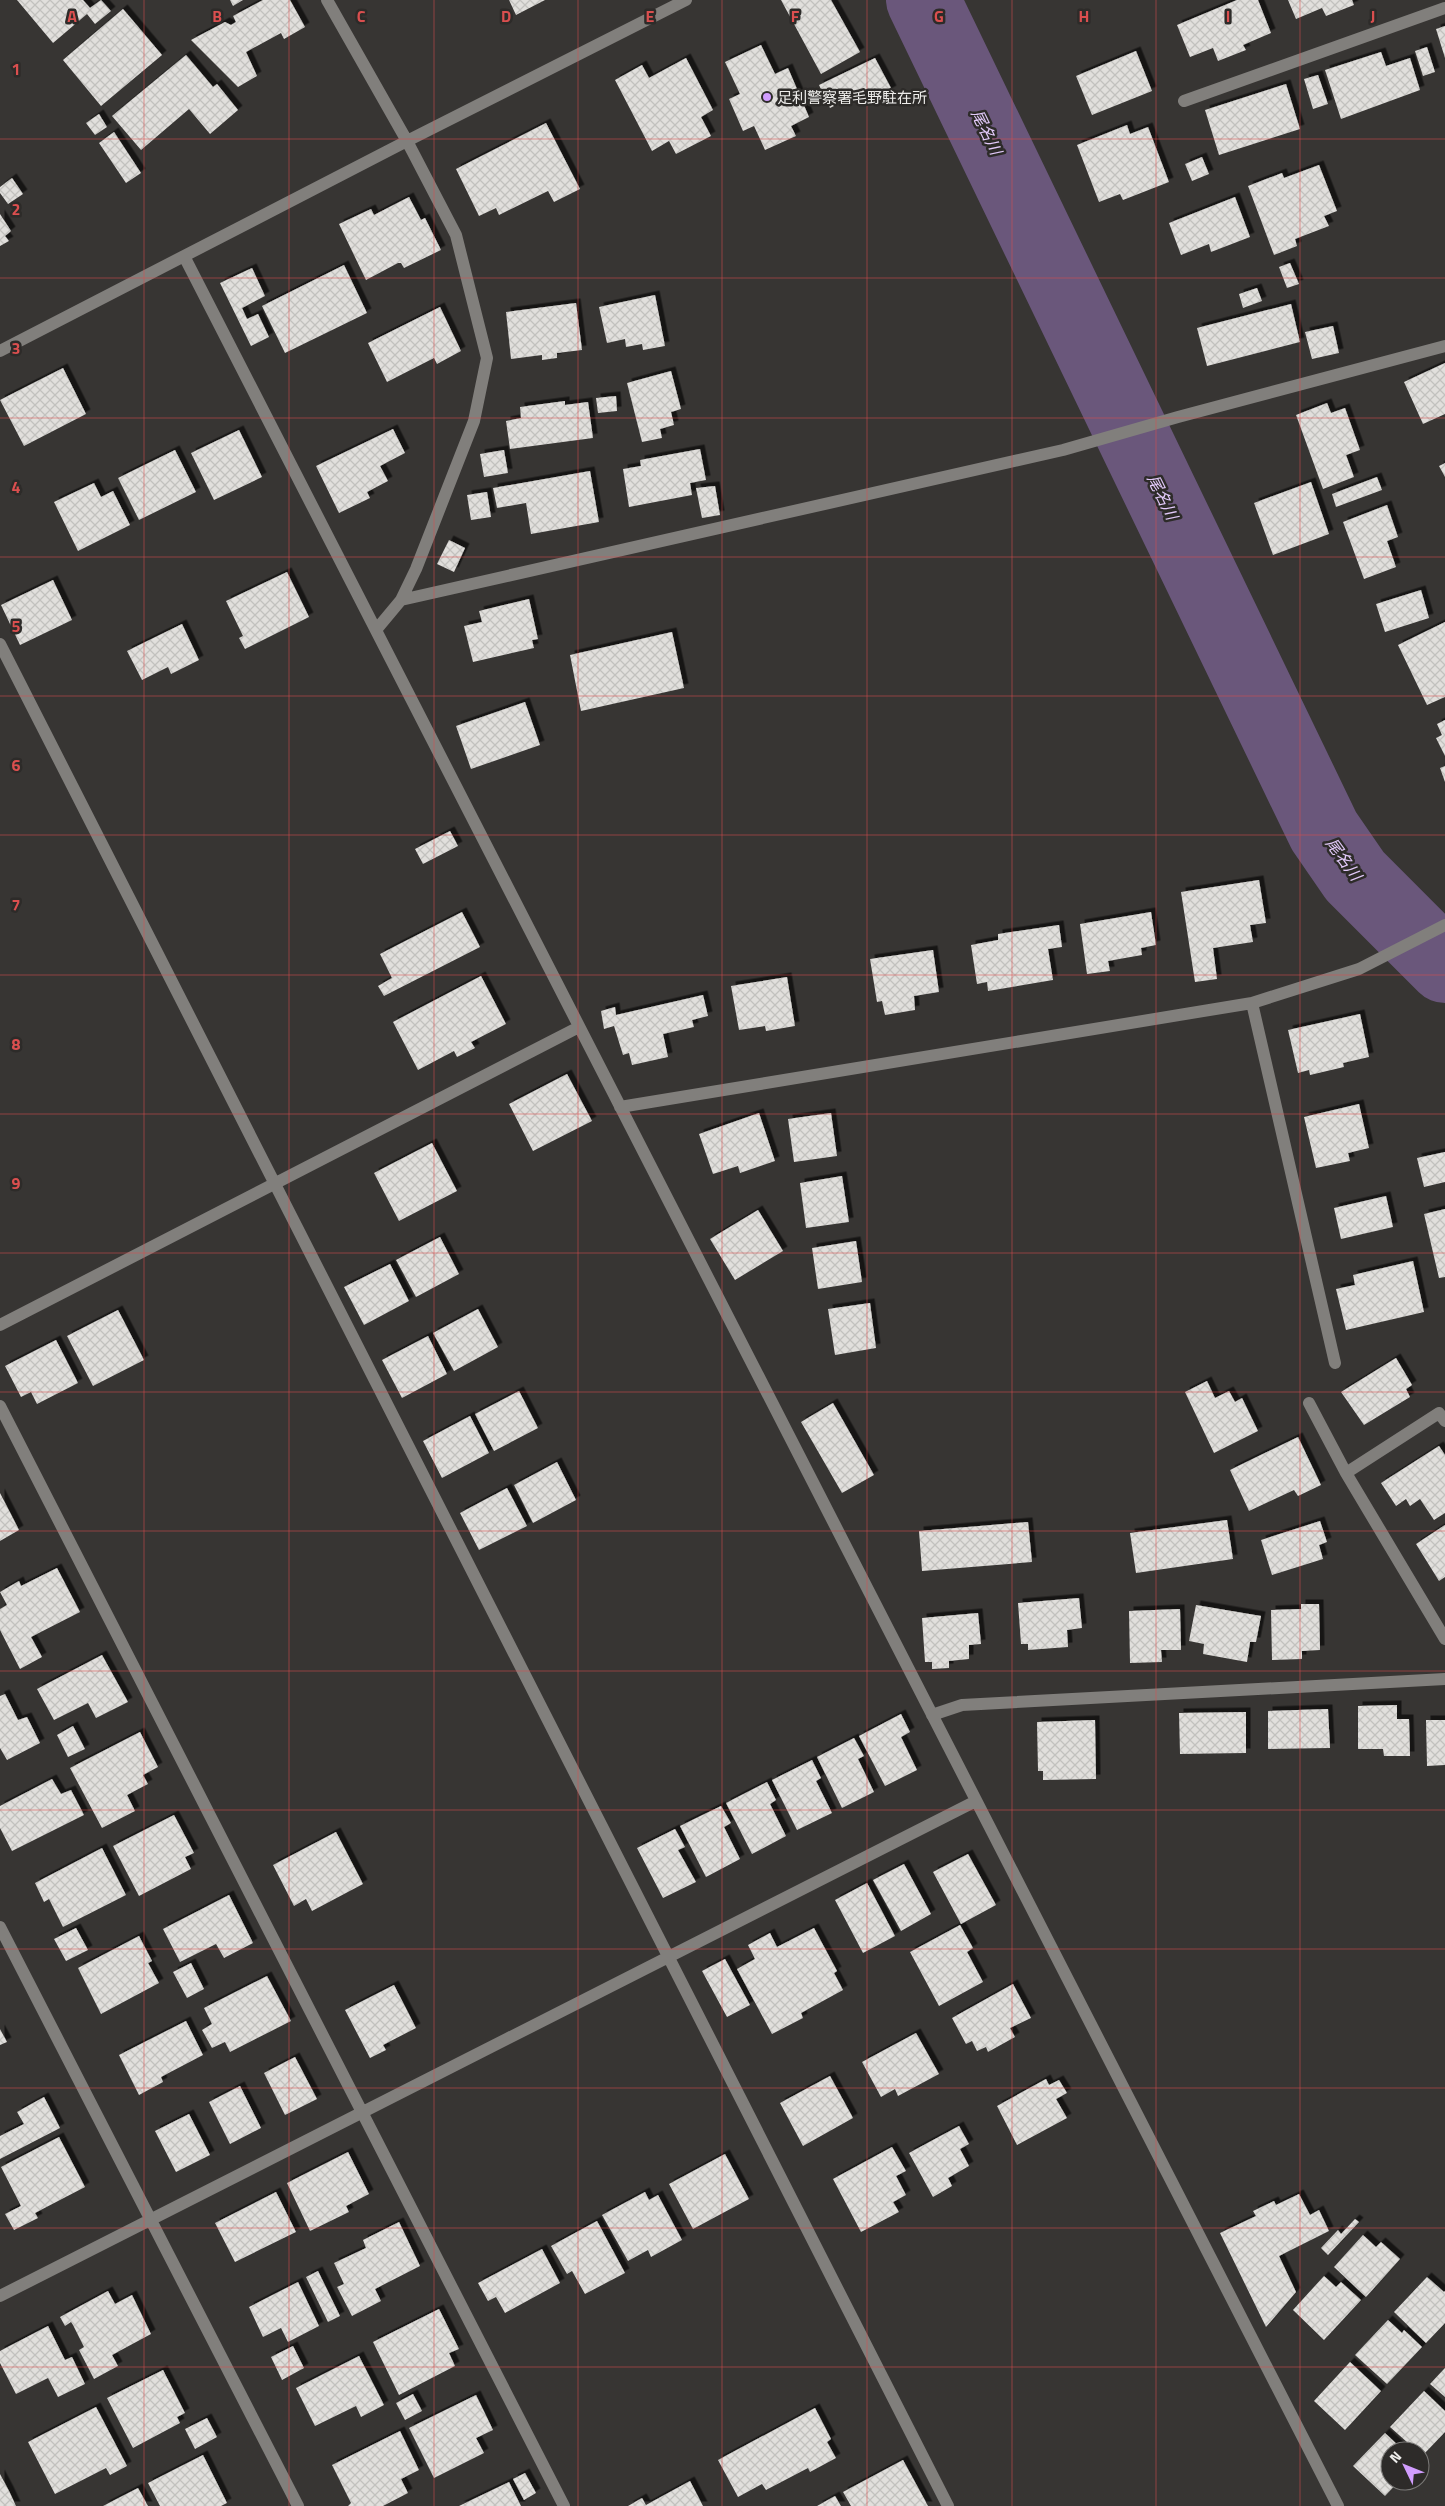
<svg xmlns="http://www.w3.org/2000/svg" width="1445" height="2506" font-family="'Titillium Web','Noto Sans JP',sans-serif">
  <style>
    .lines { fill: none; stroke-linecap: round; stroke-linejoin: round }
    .river { stroke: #6a577b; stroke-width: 74 }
    .building { fill: url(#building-cross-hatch); filter: url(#shadow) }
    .minor { stroke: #817f7c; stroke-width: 12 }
    .grid { fill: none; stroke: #db4f4f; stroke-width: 1; stroke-opacity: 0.55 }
    .poi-dot { fill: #d19dfe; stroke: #2d2b29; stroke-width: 2 }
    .labels { text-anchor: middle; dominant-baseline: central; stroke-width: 5; stroke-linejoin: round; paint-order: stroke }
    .poi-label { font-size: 15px; fill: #eeedeb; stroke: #2d2b29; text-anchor: start }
    .water-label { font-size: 16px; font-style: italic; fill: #e3cafb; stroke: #2d2b29 }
    .grid-label { font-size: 16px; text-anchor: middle; font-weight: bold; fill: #db4f4f; stroke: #2d2b29; stroke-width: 5; stroke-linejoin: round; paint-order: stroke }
  </style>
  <defs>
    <pattern id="building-cross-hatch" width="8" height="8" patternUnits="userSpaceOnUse" patternTransform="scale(1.25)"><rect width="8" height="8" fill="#e1dfdc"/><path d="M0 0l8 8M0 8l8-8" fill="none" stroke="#c2c1be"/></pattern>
    <filter id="shadow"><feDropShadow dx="4.5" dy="-4.5" stdDeviation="0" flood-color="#0009"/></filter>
  </defs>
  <rect width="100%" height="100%" fill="#373533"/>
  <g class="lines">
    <path class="river" d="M923 0 1324 831 1355 876 1445 966"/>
  </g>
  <path class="building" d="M17 0H83L90 8 101 0 111 11 95 24 87 14 53 43Z
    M230 0H243L233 6Z
    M263 0H290L305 27 284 39 281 33 246 52 257 76 238 87 191 40 225 22 231 25 236 22 233 16Z
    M509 0H545L516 15Z
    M781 0H831L860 52 821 74Z
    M1237 0H1258L1271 33 1243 45 1246 50 1218 61 1213 48 1190 57 1177 25Z
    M1288 0H1352L1354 5 1326 16 1322 8 1296 19Z
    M123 9 162 55 101 106 63 60Z
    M1445 26V58L1436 29Z
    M761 45 775 74 788 68 809 117 791 126 796 136 765 150 754 126 743 131 729 99 740 94 725 62Z
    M1427 47 1435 72 1423 76 1415 51Z
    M1136 51 1152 91 1092 115 1076 76Z
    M1381 52 1386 66 1410 58 1420 90 1341 119 1325 70Z
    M186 55 213 87 217 84 238 110 210 134 189 109 141 150 112 116Z
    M686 58 713 110 701 117 711 136 676 154 669 141 652 151 615 80 642 65 649 78Z
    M875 58 892 90 874 100 868 89 830 108 819 85Z
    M1318 75 1328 104 1313 109 1304 79Z
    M1286 84 1300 129 1219 155 1205 110Z
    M99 114 107 127 95 135 86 123Z
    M546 123 580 189 554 202 548 191 499 215 496 208 479 216 456 169Z
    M1127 125 1130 134 1148 127 1169 182 1123 200 1120 194 1099 202 1077 145Z
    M114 132 141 173 126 183 99 143Z
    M1202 157 1209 174 1192 181 1185 164Z
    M1319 165 1337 211 1324 216 1329 226 1295 239 1297 246 1274 255 1248 186 1282 173 1284 178Z
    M12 178 23 194 8 204 0 193V187Z
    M409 197 421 220 425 218 441 250 404 268 401 263H398L366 280 339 224 371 209 374 215Z
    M1235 197 1250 237 1211 252 1209 244 1181 255 1169 223Z
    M0 214 11 231 5 236 9 241 0 246Z
    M1290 263 1299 284 1287 288 1279 267Z
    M344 265 367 313 285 353 262 306Z
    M252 268 265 296 242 308 247 319 258 314 269 337 251 346 220 283Z
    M1257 288 1262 301 1243 308 1239 294Z
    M655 295 665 346 643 350 642 344 626 347 625 339 607 343 599 307Z
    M576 303 582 350 557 353V358L542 360V355L511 359 506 312Z
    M1291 304 1300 342 1207 366 1197 328Z
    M440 307 461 351 437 364 434 358 387 382 368 343Z
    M1333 326 1339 353 1312 359 1305 332Z
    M1445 363V414L1423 424 1404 382Z
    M63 368 86 414 24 446 0 400Z
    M671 371 681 409 671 412 674 425 660 429 662 438 642 442 627 383Z
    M616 396 617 411 598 413 596 398Z
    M565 401V405L588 402 593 438 510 449 506 421 521 418 520 407Z
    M1327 403 1331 413 1345 408 1360 450 1346 455 1354 477 1323 489 1296 415Z
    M393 429 405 453 380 466 388 481 367 492 370 498 339 513 316 466Z
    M239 430 262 477 214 500 191 453Z
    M700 449 706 480 690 483 692 495 629 507 623 469 641 466 640 460Z
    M175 450 196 492 139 520 118 478Z
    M504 450 508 473 484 477 480 454Z
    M1445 463V477L1439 466Z
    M590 471 599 522 531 534 526 503 497 508 493 488Z
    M1377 477 1382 490 1336 507 1332 494Z
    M1311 482 1329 534 1273 555 1254 503Z
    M94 483 101 497 113 491 130 525 78 551 54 502Z
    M715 486 720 515 702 518 696 488Z
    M487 492 491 517 471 520 467 495Z
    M1387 505 1398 537 1387 541 1396 567 1364 579 1343 522Z
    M449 540 465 548 454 572 437 564Z
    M287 572 309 617 245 649 239 638 243 636 226 601Z
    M53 580 72 620 20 645 1 605Z
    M1421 590 1429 618 1385 632 1376 604Z
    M529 599 538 639 532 640 534 648 473 662 464 626 482 622 479 611Z
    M1445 622V697L1427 705 1398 645Z
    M182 624 199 660 171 674 168 667 142 680 127 651Z
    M672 632 684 688 581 711 570 655Z
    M525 702 540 745 471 769 456 726Z
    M1445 720V756L1436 738 1442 735 1437 724Z
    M1445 766V782L1440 768Z
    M450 831 458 846 423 864 415 849Z
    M1259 880 1266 923 1250 925 1253 942 1213 948 1217 979 1195 982 1181 892Z
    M462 912 480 947 384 996 378 986 392 978 380 954Z
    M1151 912 1156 945 1141 948 1142 955 1108 961 1110 971 1087 974 1080 924Z
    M1059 925 1062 947 1048 949 1053 980 988 991 987 982 977 984 971 945 998 940V934Z
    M933 950 939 992 914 996 915 1010 885 1015 882 1001 877 1002 870 959Z
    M481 976 506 1024 471 1042 475 1048 457 1057 454 1051 418 1070 393 1022Z
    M787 977 795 1026 766 1031 765 1026 739 1030 731 986Z
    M703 995 708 1016 692 1020 694 1027 663 1034 668 1057 632 1065 629 1053 623 1055 614 1026 604 1029 601 1011 615 1007 616 1015Z
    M1360 1014 1369 1057 1343 1063 1344 1067 1310 1075 1309 1070 1298 1073 1288 1030Z
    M567 1074 592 1121 533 1151 509 1104Z
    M1359 1104 1369 1148 1348 1153 1350 1161 1316 1168 1304 1117Z
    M759 1113 775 1161 740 1173 738 1166 713 1174 699 1134Z
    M831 1113 837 1156 794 1162 788 1119Z
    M432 1143 457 1191 399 1221 374 1173Z
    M1445 1152V1182L1424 1187 1417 1158Z
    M842 1176 849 1222 806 1228 800 1183Z
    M1386 1196 1393 1227 1341 1239 1334 1208Z
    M1445 1209V1277L1439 1278 1424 1214Z
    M758 1210 783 1251 735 1280 710 1239Z
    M440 1237 459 1274 416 1297 396 1260Z
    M856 1241 862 1282 818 1289 812 1248Z
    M1413 1261 1424 1312 1346 1330 1336 1289 1355 1285 1353 1275Z
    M390 1264 409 1301 364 1325 344 1287Z
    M870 1303 876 1348 835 1355 828 1309Z
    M478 1309 498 1347 454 1371 433 1333Z
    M118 1310 144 1360 93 1386 67 1336Z
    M428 1336 447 1374 402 1398 382 1360Z
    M56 1340 78 1383 37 1404 31 1392 21 1397 5 1366Z
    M1396 1358 1412 1385 1406 1389 1410 1397 1364 1425 1341 1392Z
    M1207 1381 1215 1398 1229 1391 1235 1402 1242 1398 1258 1431 1214 1453 1185 1392Z
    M519 1391 538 1428 494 1451 475 1414Z
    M833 1403 874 1475 842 1493 801 1422Z
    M470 1416 489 1453 442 1478 423 1441Z
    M1298 1437 1321 1485 1298 1496 1294 1490 1249 1511 1230 1470Z
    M1439 1446 1445 1455V1513L1434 1520 1420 1499 1410 1506 1406 1499 1396 1506 1381 1483Z
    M557 1462 576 1500 533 1523 514 1485Z
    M507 1488 527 1526 479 1550 460 1513Z
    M0 1493 19 1530 0 1541Z
    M1227 1520 1233 1559 1136 1573 1130 1533Z
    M1320 1521 1327 1542 1319 1545 1323 1559 1272 1575 1261 1540Z
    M1028 1522 1032 1562 922 1571 919 1531Z
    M1445 1525V1577L1439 1581 1416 1544Z
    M57 1568 80 1612 31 1637 42 1657 20 1669 0 1630V1609L7 1605 0 1592 19 1581 21 1586Z
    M1079 1598 1082 1628 1067 1630 1068 1647 1028 1650V1644H1021L1018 1603Z
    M1301 1604H1319L1320 1650 1302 1651V1659L1272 1660 1271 1610 1301 1609Z
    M1196 1605 1261 1616 1256 1642H1250L1247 1662 1203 1654 1204 1644 1189 1641Z
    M1180 1609 1181 1650H1161L1162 1662 1130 1663 1129 1611Z
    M978 1613 981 1644 969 1645V1659L949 1661V1668L932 1669V1662H925L922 1618Z
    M102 1655 128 1702 96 1718 88 1703 54 1720 37 1689Z
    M5 1694 18 1720 27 1717 40 1743 7 1760 0 1748V1696Z
    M1397 1705V1719H1409L1410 1756H1384L1383 1749H1358V1706Z
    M1328 1709 1330 1748 1268 1749V1711Z
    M1246 1712V1753L1180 1754 1179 1713Z
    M901 1714 910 1732 901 1737 917 1770 885 1786 859 1736Z
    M1095 1720 1096 1779 1043 1780V1771H1038L1037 1722Z
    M1426 1720H1445V1765L1427 1766Z
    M73 1726 85 1749 68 1757 57 1735Z
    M140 1732 158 1767 143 1775 148 1784 127 1795 135 1811 102 1828 70 1768Z
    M854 1738 864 1756 858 1759 874 1792 842 1808 817 1757Z
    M812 1760 821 1778 816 1781 832 1813 797 1830 772 1780Z
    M52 1779 61 1794 71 1790 84 1815 12 1851 0 1828V1806Z
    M767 1782 776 1800 770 1804 786 1836 752 1854 726 1803Z
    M721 1806 731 1823 724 1827 740 1859 706 1877 680 1826Z
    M174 1815 194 1853 185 1857 191 1869 139 1896 113 1846Z
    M675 1829 685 1847 678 1850 696 1882 663 1898 637 1848Z
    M336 1832 363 1884 312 1911 306 1899 294 1906 273 1865Z
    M102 1848 126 1895 63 1927 49 1899 44 1902 35 1883Z
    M968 1854 996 1905 961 1924 933 1872Z
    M904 1864 931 1914 901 1931 873 1880Z
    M867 1883 895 1936 863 1953 835 1900Z
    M229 1895 253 1943 224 1958 216 1944 180 1962 163 1929Z
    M960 1925 973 1948 967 1952 983 1982 939 2006 910 1952Z
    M76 1928 88 1950 66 1961 54 1939Z
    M814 1928 837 1971 834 1973 843 1990 801 2013 803 2018 772 2034 737 1969 755 1959 748 1945 770 1933 777 1947Z
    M139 1936 152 1961 148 1963 159 1983 101 2014 78 1968Z
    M725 1959 750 2005 727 2017 702 1971Z
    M191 1963 204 1989 187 1998 173 1972Z
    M267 1976 291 2021 230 2052 225 2042 212 2048 202 2030 212 2024 204 2008Z
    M1013 1984 1031 2018 1010 2028 1015 2037 988 2052 986 2047 977 2051 972 2041 966 2044 952 2018Z
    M394 1985 416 2028 383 2045 386 2050 370 2058 345 2010Z
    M186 2021 203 2055 161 2077 163 2082 139 2095 119 2055Z
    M0 2029 7 2042 0 2045Z
    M916 2033 939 2074 898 2096 895 2089 881 2097 862 2062Z
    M295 2057 317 2099 285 2115 264 2073Z
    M830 2076 853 2118 803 2146 780 2103Z
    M1046 2079 1049 2085 1059 2080 1067 2093 1056 2099 1067 2118 1017 2145 997 2106Z
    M240 2086 261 2128 230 2144 209 2102Z
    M44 2097 60 2128 0 2159V2136L24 2124 17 2112Z
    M189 2114 210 2155 176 2172 155 2131Z
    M959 2126 969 2144 960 2149 969 2166 948 2178 952 2186 933 2197 909 2153Z
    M59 2137 85 2187 35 2213 38 2218 14 2230 5 2214 21 2206 1 2167Z
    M892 2147 906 2171 896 2176 906 2195 893 2202 899 2212 861 2232 833 2179Z
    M348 2152 369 2194 346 2206 349 2212 310 2231 287 2183Z
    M725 2154 749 2199 693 2229 669 2184Z
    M276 2192 296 2232 235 2262 215 2223Z
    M645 2192 649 2200 658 2195 682 2240 651 2257 648 2250 628 2261 602 2215Z
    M1299 2194 1310 2215 1319 2210 1329 2231 1279 2256 1296 2292 1266 2327 1220 2233 1256 2216 1253 2211 1274 2201 1276 2205Z
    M1355 2219 1359 2222 1328 2255 1321 2248 1338 2230 1341 2234Z
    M597 2221 625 2273 585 2294 572 2271 567 2274 551 2246Z
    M399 2222 420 2266 375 2289 381 2301 352 2316 337 2287 344 2284 334 2263 366 2248 363 2240Z
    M1363 2235 1376 2247 1381 2242 1400 2259 1366 2297 1334 2267Z
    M542 2249 560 2283 505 2313 496 2297 488 2301 478 2283Z
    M318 2271 340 2316 328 2322 306 2277Z
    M1324 2276 1336 2287 1341 2282 1361 2300 1324 2340 1293 2310Z
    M1427 2277 1444 2292 1445 2291V2323L1426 2343 1394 2312Z
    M298 2282 319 2326 288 2342 281 2328 263 2337 249 2307Z
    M108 2291 115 2304 132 2295 151 2334 112 2355 118 2366 94 2379 79 2350 84 2347 73 2325 71 2322 65 2326 60 2317Z
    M439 2309 459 2349 449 2353 455 2366 399 2395 373 2342Z
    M1388 2320 1402 2333 1404 2330 1422 2347 1387 2384 1355 2355Z
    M48 2326 65 2360 72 2357 85 2384 58 2397 48 2378 16 2394 0 2363V2351Z
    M293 2346 304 2368 282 2380 271 2357Z
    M359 2356 384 2405 361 2417 356 2406 315 2426 296 2388Z
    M1350 2362 1381 2391 1345 2430 1314 2401Z
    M1445 2368V2397L1430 2384Z
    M163 2370 185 2413 177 2417 180 2423 133 2448 107 2398Z
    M1424 2391 1445 2411V2432L1422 2456 1420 2451H1417L1390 2427Z
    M413 2394 422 2411 405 2420 396 2403Z
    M476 2395 493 2430 476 2438 484 2453 434 2478 409 2428Z
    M96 2407 127 2466 110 2475 106 2468 55 2494 28 2442Z
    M815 2408 831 2439 827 2442 836 2458 810 2472 808 2468 766 2490 762 2484 738 2497 718 2460Z
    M207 2418 217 2437 195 2449 185 2429Z
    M400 2431 419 2470 401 2479 408 2493 383 2506H348L351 2503 332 2465Z
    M1385 2433 1404 2451H1390V2481H1399L1385 2496 1353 2466Z
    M203 2455 227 2503 221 2506H160L148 2483Z
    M903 2460 928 2506H851L843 2492Z
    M525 2473 536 2493 524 2500 513 2479Z
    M0 2474 9 2491 16 2506H0Z
    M690 2481 703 2506H628L642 2498 646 2505Z
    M509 2482 521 2506H459Z
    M138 2488 148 2506H103Z
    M835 2496 841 2506H817Z"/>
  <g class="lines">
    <path class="minor" d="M327 0 407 141 456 235 487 358 474 421 416 569 401 600 376 630
      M1184 101 1445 8
      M184 256 1338 2506
      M0 351 407 141 686 0
      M401 600 1063 450 1178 417 1445 346
      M0 644 948 2506
      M1252 1003 1335 1363
      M620 1107 1252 1003 1359 969 1445 925
      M0 1325 579 1027
      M1309 1403 1346 1473 1445 1639
      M0 1406 564 2506
      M1346 1473 1439 1413 1445 1421
      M932 1715 962 1705 1445 1679
      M0 1927 298 2506
      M0 2296 976 1801"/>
  </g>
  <path class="grid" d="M144 0V2506M289 0V2506M434 0V2506M578 0V2506M722 0V2506M867 0V2506M1012 0V2506M1156 0V2506M1300 0V2506M0 139H1445M0 278H1445M0 418H1445M0 557H1445M0 696H1445M0 835H1445M0 975H1445M0 1114H1445M0 1253H1445M0 1392H1445M0 1531H1445M0 1671H1445M0 1810H1445M0 1949H1445M0 2088H1445M0 2228H1445M0 2367H1445"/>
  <circle class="poi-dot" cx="767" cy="97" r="5"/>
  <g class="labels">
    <g class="poi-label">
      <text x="777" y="97">足利警察署毛野駐在所</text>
    </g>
    <g class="water-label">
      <text transform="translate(987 132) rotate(64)">尾名川</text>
      <text transform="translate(1163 497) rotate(64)">尾名川</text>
      <text transform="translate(1344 859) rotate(54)">尾名川</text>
    </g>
  </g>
  <g class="grid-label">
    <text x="72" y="22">A</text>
    <text x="217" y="22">B</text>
    <text x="361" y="22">C</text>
    <text x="506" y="22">D</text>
    <text x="650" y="22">E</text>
    <text x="795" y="22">F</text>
    <text x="939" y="22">G</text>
    <text x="1084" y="22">H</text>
    <text x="1228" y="22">I</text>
    <text x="1373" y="22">J</text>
    <text x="16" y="75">1</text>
    <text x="16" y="215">2</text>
    <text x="16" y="354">3</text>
    <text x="16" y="493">4</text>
    <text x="16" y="632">5</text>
    <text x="16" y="771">6</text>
    <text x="16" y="911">7</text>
    <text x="16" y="1050">8</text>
    <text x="16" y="1189">9</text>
  </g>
  <g transform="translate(1405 2466) rotate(313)"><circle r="24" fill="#2d2b29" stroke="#7a7977"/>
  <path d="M0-4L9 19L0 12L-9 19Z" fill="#d19dfe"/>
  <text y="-8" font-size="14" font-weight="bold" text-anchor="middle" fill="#eeedeb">N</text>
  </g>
</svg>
